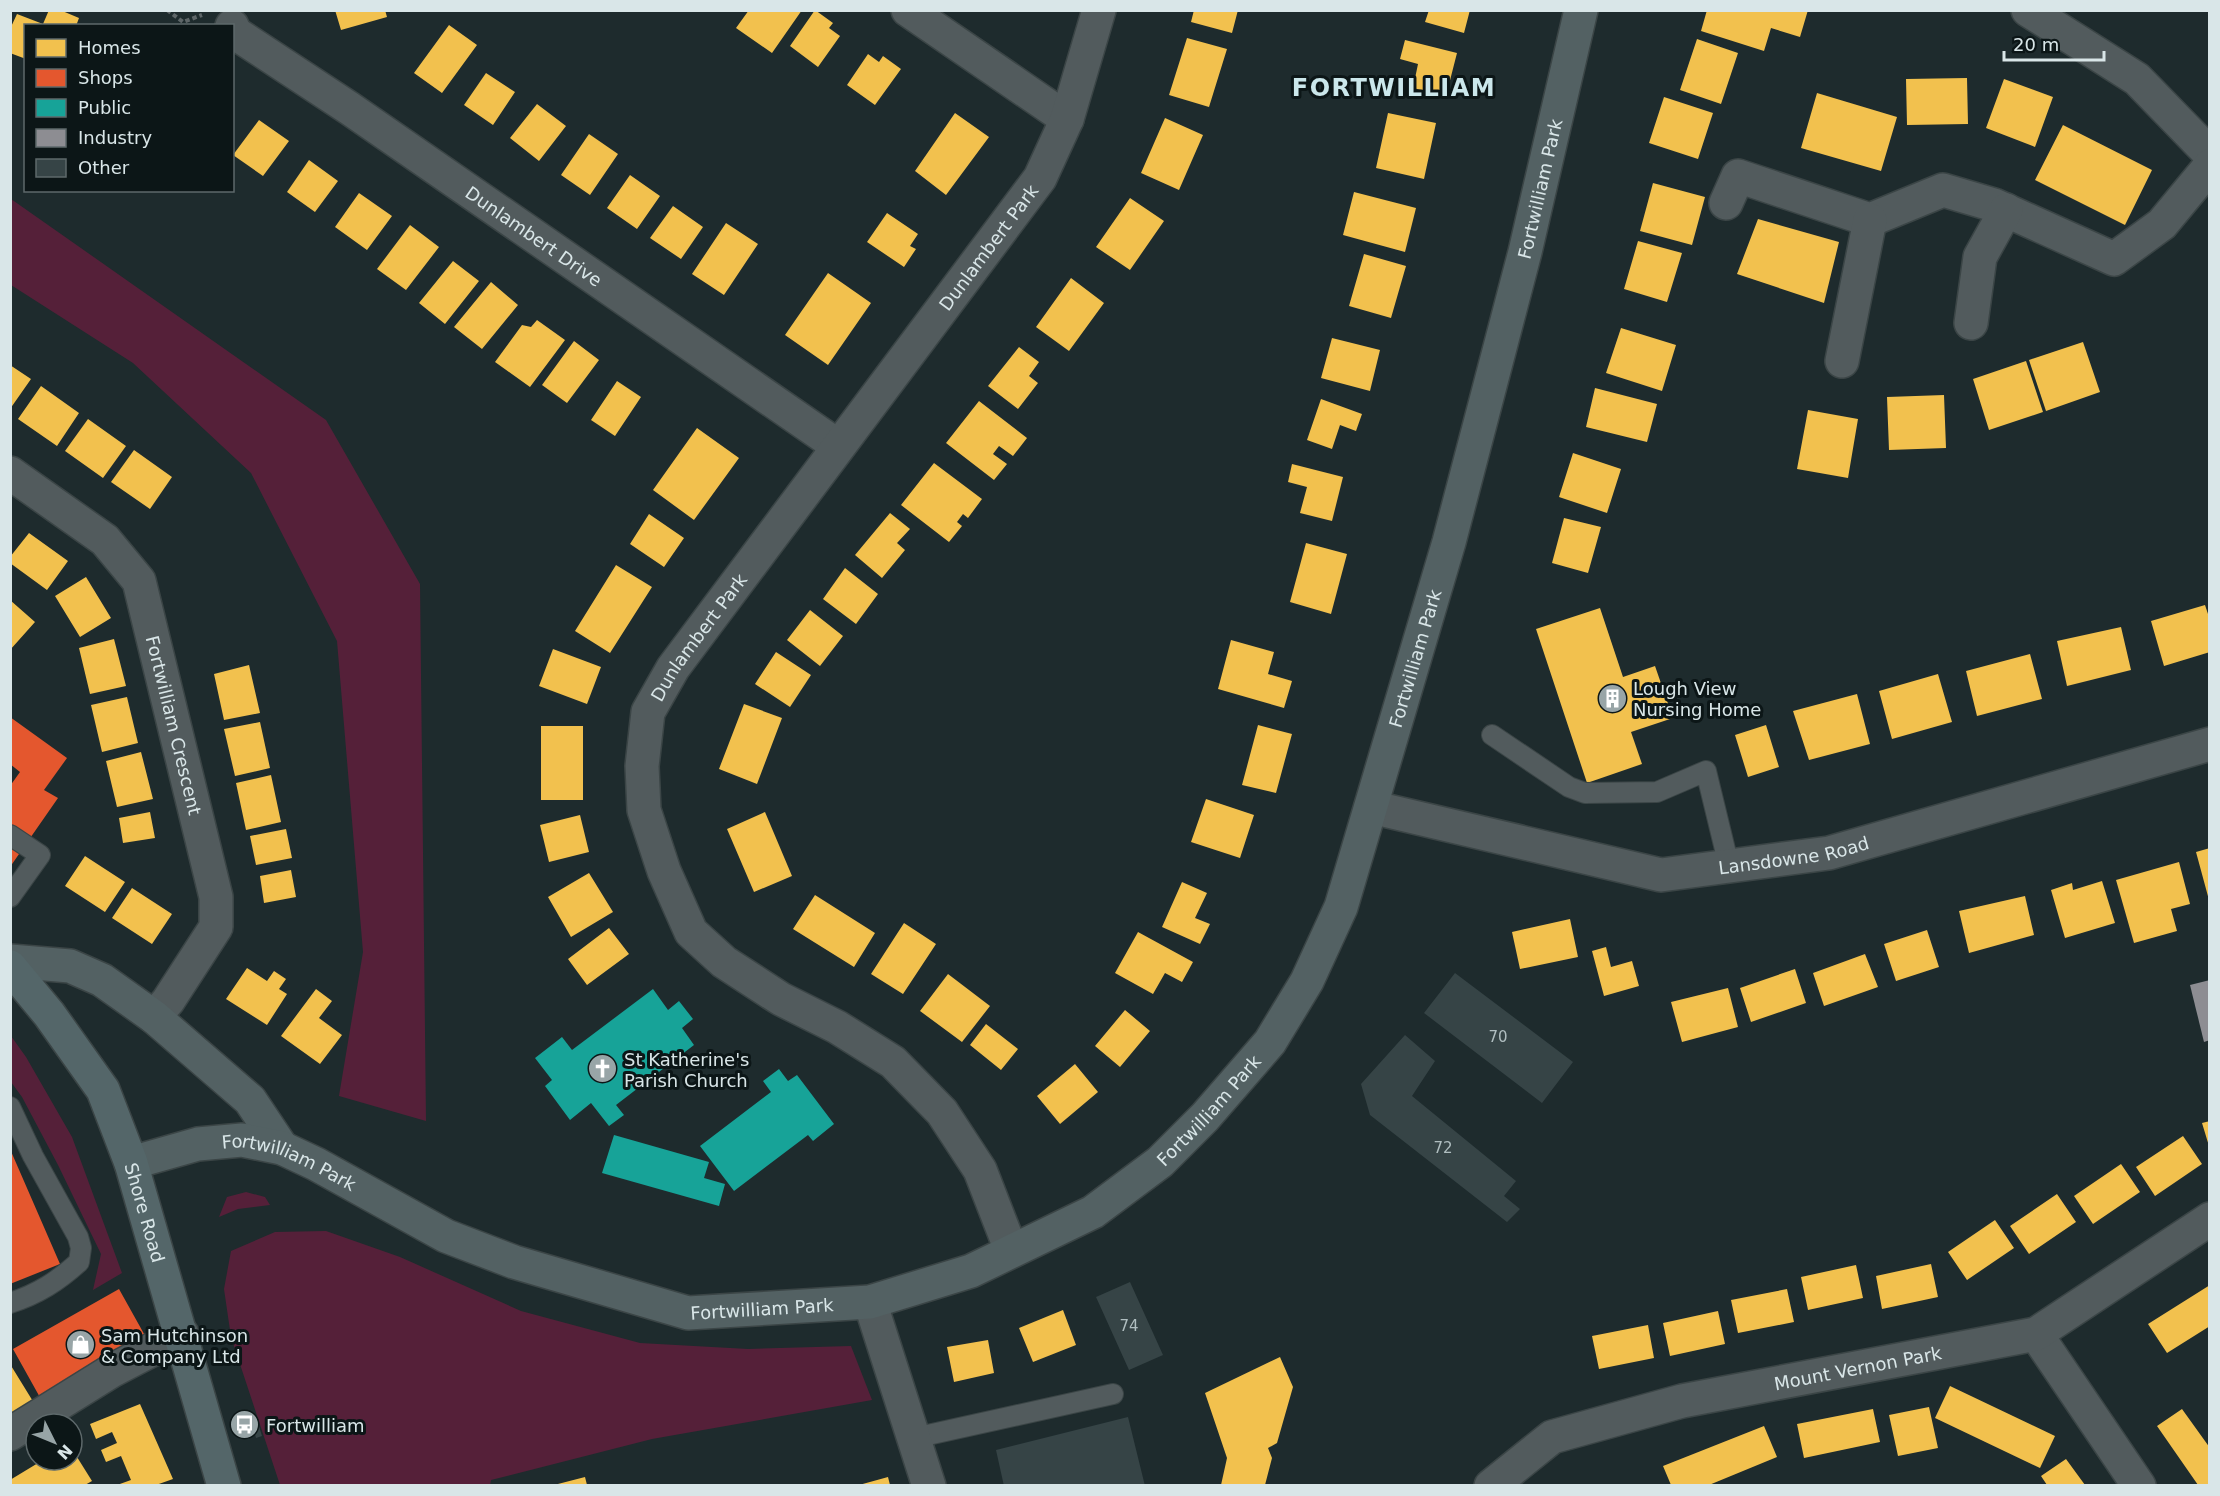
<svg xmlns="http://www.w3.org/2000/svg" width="2220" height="1496" font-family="'DejaVu Sans',sans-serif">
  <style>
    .green { fill: #552039 }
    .homes { fill: #f2c14e }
    .shops { fill: #e4572e }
    .public { fill: #17a398 }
    .industry { fill: #8d8d92 }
    .building { fill: #364446 }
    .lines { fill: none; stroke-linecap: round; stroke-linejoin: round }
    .lane-casing { stroke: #3b4546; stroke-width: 22 }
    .street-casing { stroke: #3b4546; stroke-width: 36 }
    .secondary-casing { stroke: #3b4546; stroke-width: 36 }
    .primary-casing { stroke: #3b4546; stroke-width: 36 }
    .path { stroke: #5e6668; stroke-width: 4; stroke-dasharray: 4.5 3; stroke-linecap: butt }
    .lane { stroke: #525b5d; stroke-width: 20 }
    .street { stroke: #525b5d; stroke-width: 33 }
    .secondary { stroke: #536163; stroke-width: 33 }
    .primary { stroke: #546669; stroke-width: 33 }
    .labels { text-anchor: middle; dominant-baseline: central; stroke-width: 6; stroke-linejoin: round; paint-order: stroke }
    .number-label { font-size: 15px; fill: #b0bec0 }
    .street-label { font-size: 18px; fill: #d9e6e8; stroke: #0c1617 }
    .poi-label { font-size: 18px; fill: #d9e6e8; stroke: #0c1617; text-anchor: start }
    .district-label { font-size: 24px; font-weight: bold; letter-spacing: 1.5px; fill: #cbe7eb; stroke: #0c1617 }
  </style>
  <rect width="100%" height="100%" fill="#1e2b2d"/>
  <path class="green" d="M11 199 326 420 420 584 426 1121 339 1096 363 952 337 641 251 473 133 363 11 285Z
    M11 1036 26 1057 72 1137 122 1273 93 1290 101 1254 58 1165 22 1097 11 1082Z
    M246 1192 265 1197 270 1205 238 1209 219 1217 227 1197Z
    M326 1231 400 1257 521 1311 640 1343 748 1349 851 1346 872 1400 652 1439 491 1480 490 1485H280L231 1337 224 1289 231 1251 275 1232Z"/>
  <path class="homes" d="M49 10H60L79 18 76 26H26V59L10 53V29L17 14 43 24Z
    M335 10H385L387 17 341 30Z
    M749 10H802L772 53 736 28Z
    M815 10 833 23 829 28 840 36 818 67 790 46Z
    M1194 10H1238L1232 33 1191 22Z
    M1429 10H1470L1464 33 1425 22Z
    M1707 10H1808L1800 37 1771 28 1764 51 1701 31Z
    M449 25 477 45 442 93 414 73Z
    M1187 38 1227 49 1209 107 1169 95Z
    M1697 39 1738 53 1721 104 1680 90Z
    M1405 40 1457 53 1446 96 1413 88 1418 64 1400 59Z
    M868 54 879 62 883 56 901 69 875 105 847 85Z
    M486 73 515 92 493 125 464 105Z
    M1967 78 1968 124 1907 125 1906 79Z
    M2004 79 2053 97 2035 147 1986 128Z
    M1817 93 1897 117 1881 171 1801 148Z
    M1664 97 1713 113 1698 159 1649 143Z
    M537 104 566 126 539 161 510 138Z
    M955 113 989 137 946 195 915 171Z
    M1388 113 1436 123 1424 179 1376 168Z
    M1165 118 1203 135 1179 190 1141 173Z
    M259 120 289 141 263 176 233 155Z
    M2063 125 2152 170 2125 225 2035 180Z
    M589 134 618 154 590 195 561 175Z
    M309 160 338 181 315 212 287 192Z
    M630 175 660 196 637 229 607 208Z
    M1653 183 1705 197 1692 245 1640 231Z
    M1354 192 1416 208 1405 252 1343 235Z
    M359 193 392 216 367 250 335 227Z
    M1130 198 1164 221 1130 270 1096 247Z
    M673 206 703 227 681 259 650 238Z
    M887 213 918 234 910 246 916 249 904 267 867 242Z
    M1758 219 1839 242 1824 303 1737 274Z
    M726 223 758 244 724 295 692 274Z
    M410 225 439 247 406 290 377 269Z
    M1638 241 1682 253 1667 302 1624 289Z
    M1364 254 1406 266 1391 318 1349 306Z
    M453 261 479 281 445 324 419 303Z
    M828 273 871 303 828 365 785 335Z
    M1071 278 1104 303 1069 351 1036 327Z
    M491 282 518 305 482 349 454 327Z
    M537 320 565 340 530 387 495 362 522 325 531 327Z
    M1621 328 1676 345 1662 391 1606 373Z
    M1332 338 1380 350 1370 391 1321 378Z
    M574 341 599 360 567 403 542 385Z
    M2083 342 2100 392 2046 411 2029 360Z
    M1019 347 1039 362 1029 376 1038 383 1018 409 988 386Z
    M2026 361 2043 412 1989 430 1973 379Z
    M10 365 31 379 10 409Z
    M617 381 641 397 615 436 591 420Z
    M41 386 79 413 57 446 18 419Z
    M1595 388 1657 404 1647 442 1586 427Z
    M1944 395 1946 448 1889 450 1887 397Z
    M1321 399 1362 414 1356 431 1340 425 1332 449 1307 440Z
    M979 401 1027 438 1013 456 999 446 993 454 1007 464 994 480 946 443Z
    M1808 410 1858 419 1848 478 1797 469Z
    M88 419 126 446 103 478 65 451Z
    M697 428 739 458 694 520 653 490Z
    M134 450 172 477 150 509 111 482Z
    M1573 453 1621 469 1607 513 1559 497Z
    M934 463 982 499 968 518 963 514 957 522 962 526 949 542 901 505Z
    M1292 464 1343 477 1332 521 1300 513 1307 487 1288 482Z
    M890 513 910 529 897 543 905 550 882 578 855 555Z
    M649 514 684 538 664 567 630 544Z
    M1564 518 1601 527 1588 573 1552 563Z
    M29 533 68 561 47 590 10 563V557Z
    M1306 543 1347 554 1331 614 1290 602Z
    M616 565 652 587 610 653 575 631Z
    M845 568 878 594 856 624 823 599Z
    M86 577 111 618 80 637 55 596Z
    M10 600 35 622 10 650Z
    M2205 605 2210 620V652L2164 666 2151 621Z
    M1600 608 1623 677 1655 666 1673 718 1631 732 1642 764 1587 783 1536 629Z
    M810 610 843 636 820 666 787 640Z
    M2121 627 2131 670 2067 686 2057 641Z
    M114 639 126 686 90 694 79 648Z
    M1231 640 1274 652 1268 674 1292 681 1284 708 1218 689Z
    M553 649 601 667 587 704 539 686Z
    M776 652 811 675 790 707 755 684Z
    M2030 654 2042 699 1977 716 1966 671Z
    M249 665 260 713 224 720 214 674Z
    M1938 674 1952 722 1892 739 1879 691Z
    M1857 694 1870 744 1809 760 1793 711Z
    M127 697 138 743 102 752 91 705Z
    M744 704 782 718 757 784 719 769Z
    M260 722 270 768 235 776 224 729Z
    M1258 725 1292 734 1276 793 1242 785Z
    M1766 725 1779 767 1748 777 1735 735Z
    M541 726H583V800H541Z
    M141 752 153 799 117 807 106 761Z
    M271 775 281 822 246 830 236 783Z
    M1206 799 1254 815 1240 858 1191 842Z
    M150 812 155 838 123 843 119 818Z
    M765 812 792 876 754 892 727 829Z
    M580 815 589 852 549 862 540 825Z
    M286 829 292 858 256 865 250 836Z
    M2210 848V900H2209L2196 852Z
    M85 856 125 882 105 912 65 886Z
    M2179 862 2190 904 2171 909 2177 931 2134 943 2116 880Z
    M291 870 296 897 264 903 260 876Z
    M589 873 613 912 571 937 548 897Z
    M2102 881 2115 923 2065 938 2051 890 2072 883 2073 890Z
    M1182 882 1207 893 1195 918 1210 924 1200 944 1162 927Z
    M132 888 172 914 152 944 112 918Z
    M815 895 875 933 854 967 793 929Z
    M2025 896 2034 935 1969 953 1959 911Z
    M1570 919 1578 957 1520 969 1512 932Z
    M904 923 936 944 903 994 871 974Z
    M609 928 629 954 587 985 568 959Z
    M1927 930 1939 967 1896 981 1884 944Z
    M1138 932 1193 962 1182 982 1165 973 1153 994 1115 973Z
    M1606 947 1611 967 1632 961 1639 986 1604 996 1592 951Z
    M1865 954 1878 987 1824 1006 1813 973Z
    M247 968 267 981 274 971 286 979 279 989 287 994 267 1025 226 999Z
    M1795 969 1806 1003 1751 1022 1740 988Z
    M948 974 990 1006 962 1042 920 1011Z
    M1728 988 1738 1027 1682 1042 1671 1002Z
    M316 989 332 1001 319 1018 342 1035 320 1064 281 1036Z
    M1125 1010 1150 1031 1120 1067 1095 1046Z
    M986 1024 1018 1049 1001 1070 970 1045Z
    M1075 1064 1098 1092 1060 1124 1037 1096Z
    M2210 1121V1146H2209L2202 1123Z
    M2183 1136 2202 1164 2155 1196 2136 1167Z
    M2121 1164 2140 1192 2093 1224 2074 1196Z
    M2057 1194 2076 1222 2029 1254 2010 1226Z
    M1995 1220 2014 1248 1967 1280 1948 1252Z
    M1931 1264 1938 1297 1882 1309 1876 1276Z
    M1856 1265 1863 1298 1808 1310 1801 1277Z
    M2210 1285V1326L2167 1353 2148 1324Z
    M1787 1289 1794 1322 1738 1333 1731 1300Z
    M1063 1310 1076 1345 1033 1362 1019 1328Z
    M1718 1311 1725 1344 1670 1356 1663 1323Z
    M1648 1325 1654 1358 1599 1369 1592 1336Z
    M988 1340 994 1373 954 1382 947 1347Z
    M1280 1357 1293 1387 1277 1443 1268 1448 1272 1458 1265 1485H1221L1227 1458 1205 1393Z
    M10 1364 34 1403 10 1418Z
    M1950 1386 2055 1436 2040 1468 1935 1418Z
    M140 1404 173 1479 156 1485H117L131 1480 121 1456 106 1462 101 1450 117 1443 112 1432 96 1439 90 1424Z
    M1929 1407 1938 1448 1898 1456 1889 1415Z
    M1873 1409 1880 1442 1804 1458 1797 1424Z
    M2182 1409 2210 1448V1485H2198L2157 1426Z
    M1764 1426 1777 1457 1709 1485H1671L1663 1466Z
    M72 1449 92 1481 85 1485H10V1480L43 1460H72Z
    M2066 1459 2085 1485H2047L2041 1476Z
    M585 1477 587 1485H554Z
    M888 1477 890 1485H859Z"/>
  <path class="shops" d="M10 717 67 758 44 790 58 798 10 867V786L20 772 10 764Z
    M10 1149 60 1264 10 1284Z
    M119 1289 148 1341 42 1401 13 1349Z"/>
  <path class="public" d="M653 989 668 1010 679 1001 693 1019 682 1028 694 1045 616 1105 624 1115 609 1126 591 1103 570 1120 545 1086 552 1080 535 1058 562 1037 572 1050Z
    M779 1069 788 1081 797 1075 834 1124 813 1141 808 1135 734 1191 700 1146 771 1092 763 1081Z
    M614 1135 709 1162 704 1178 725 1184 719 1206 602 1173Z"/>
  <path class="industry" d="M2210 980V1040L2204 1042 2190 985Z"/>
  <path class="building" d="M1455 973 1573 1062 1542 1103 1424 1013Z
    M1405 1035 1435 1061 1412 1096 1516 1181 1504 1196 1520 1209 1507 1222 1370 1115 1361 1084Z
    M1130 1282 1163 1355 1129 1370 1096 1297Z
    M255 1414 262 1436 256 1438 250 1415Z
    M1128 1417 1145 1486H1004L996 1450Z"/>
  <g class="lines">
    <defs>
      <path id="lane" d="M1492 735 1569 787 1585 793 1657 792 1706 771 1729 866
        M10 835 40 855 10 897
        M10 1107 33 1156 78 1237 81 1248 79 1262C58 1281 38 1294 10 1303
        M914 1438 1113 1394"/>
      <g id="street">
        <path d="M908 10 1067 119"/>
        <path d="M2028 10 2137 79 2210 154"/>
        <path id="s1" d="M232 26 235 33 349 108 838 446"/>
        <path d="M1726 203 1738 176 1870 220 1943 190 1994 205 2114 259 2162 224 2210 166"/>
        <path d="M1971 323 1980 257 2006 210"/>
        <path d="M1842 361 1870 220"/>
        <path id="s2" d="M10 473 105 540 139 581 216 897V927L168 1001 154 1017"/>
        <path id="s3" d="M1371 807 1661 875 1829 853 2210 744"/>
        <path id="s4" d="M1011 1250 980 1170 942 1112 893 1062 837 1027 781 999 724 962 691 932 664 871 644 810 642 766 648 712 673 668 1040 178 1067 119 1099 10"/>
        <path d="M870 1302 929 1486"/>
        <path d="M2036 1334 2139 1486"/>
        <path d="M10 1434 113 1370 182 1334"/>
        <path id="s5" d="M1491 1486 1552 1437 1682 1401 2036 1334 2210 1219"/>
      </g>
      <g id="secondary">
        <path d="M10 961 70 966 102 980 154 1017 250 1100 282 1148"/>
        <path id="s6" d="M131 1163 198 1144 242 1140 282 1148 316 1164 446 1236 514 1262 688 1313 870 1302 971 1271 1093 1212 1160 1162 1205 1117 1270 1042 1307 981 1341 907 1449 542 1525 252 1581 10"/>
      </g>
      <g id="primary">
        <path id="s7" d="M10 967 49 1014 103 1090 131 1163 224 1486"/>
      </g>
    </defs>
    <use href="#lane" class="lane-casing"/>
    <use href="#street" class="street-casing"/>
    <use href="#secondary" class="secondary-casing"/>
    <use href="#primary" class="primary-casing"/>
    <path class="path" d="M167 10 183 22 202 15"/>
    <use href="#lane" class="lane"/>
    <use href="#street" class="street"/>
    <use href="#secondary" class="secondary"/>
    <use href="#primary" class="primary"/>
  </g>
  <defs>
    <symbol id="building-disc" viewBox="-11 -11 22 22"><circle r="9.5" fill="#98a5a7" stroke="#0c1617"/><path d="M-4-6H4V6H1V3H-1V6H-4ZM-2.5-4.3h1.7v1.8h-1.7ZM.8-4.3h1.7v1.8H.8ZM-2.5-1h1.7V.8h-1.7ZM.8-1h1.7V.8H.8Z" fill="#fff"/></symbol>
    <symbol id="church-disc" viewBox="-11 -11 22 22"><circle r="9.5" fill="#98a5a7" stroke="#0c1617"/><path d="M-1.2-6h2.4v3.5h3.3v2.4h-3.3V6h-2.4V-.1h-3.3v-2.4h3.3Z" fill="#fff"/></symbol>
    <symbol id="shop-disc" viewBox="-11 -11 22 22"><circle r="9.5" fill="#98a5a7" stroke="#0c1617"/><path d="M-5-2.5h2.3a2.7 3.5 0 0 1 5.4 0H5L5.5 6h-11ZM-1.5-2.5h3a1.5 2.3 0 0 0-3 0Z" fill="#fff"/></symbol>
    <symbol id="bus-disc" viewBox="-11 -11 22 22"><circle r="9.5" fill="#98a5a7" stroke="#0c1617"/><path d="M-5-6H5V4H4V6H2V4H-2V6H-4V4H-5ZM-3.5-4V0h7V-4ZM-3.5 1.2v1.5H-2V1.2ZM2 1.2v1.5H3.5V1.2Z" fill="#fff"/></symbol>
  </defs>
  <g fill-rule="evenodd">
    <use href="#building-disc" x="1596" y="682" width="33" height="33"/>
    <use href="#church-disc" x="586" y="1052" width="33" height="33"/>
    <use href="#shop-disc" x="64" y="1328" width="33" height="33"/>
    <use href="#bus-disc" x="228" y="1408" width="33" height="33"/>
  </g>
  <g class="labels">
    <g class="number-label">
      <text x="1498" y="1037">70</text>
      <text x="1443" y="1148">72</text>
      <text x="1129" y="1326">74</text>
    </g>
    <g class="street-label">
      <text stroke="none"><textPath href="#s6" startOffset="2163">Fortwilliam Park</textPath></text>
      <text stroke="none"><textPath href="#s1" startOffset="369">Dunlambert Drive</textPath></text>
      <text stroke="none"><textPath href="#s4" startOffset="1272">Dunlambert Park</textPath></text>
      <text stroke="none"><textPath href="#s4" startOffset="786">Dunlambert Park</textPath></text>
      <text stroke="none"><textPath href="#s6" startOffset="1677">Fortwilliam Park</textPath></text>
      <text stroke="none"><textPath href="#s2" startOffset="318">Fortwilliam Crescent</textPath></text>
      <text stroke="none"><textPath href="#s3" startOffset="432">Lansdowne Road</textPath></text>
      <text stroke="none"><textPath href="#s6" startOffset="1173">Fortwilliam Park</textPath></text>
      <text stroke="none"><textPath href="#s6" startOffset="165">Fortwilliam Park</textPath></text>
      <text stroke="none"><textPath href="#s7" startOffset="284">Shore Road</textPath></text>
      <text stroke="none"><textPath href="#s6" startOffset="669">Fortwilliam Park</textPath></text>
      <text stroke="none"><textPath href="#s5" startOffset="392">Mount Vernon Park</textPath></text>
    </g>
    <g class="poi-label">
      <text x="1633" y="688">Lough View<tspan x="1633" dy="21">Nursing Home</tspan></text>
      <text x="624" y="1059">St Katherine's<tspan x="624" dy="21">Parish Church</tspan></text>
      <text x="101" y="1335">Sam Hutchinson<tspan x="101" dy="21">&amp; Company Ltd</tspan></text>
      <text x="266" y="1425">Fortwilliam</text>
    </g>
    <g class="district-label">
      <text x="1394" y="88">FORTWILLIAM</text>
    </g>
  </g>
  <rect width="2220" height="1496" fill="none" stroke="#d9e6e8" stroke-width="24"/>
  <rect x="24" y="24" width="210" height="168" fill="#0c1617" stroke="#5e696b" stroke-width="1.5"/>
  <rect x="36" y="39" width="30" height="18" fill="#f2c14e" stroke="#5e696b" stroke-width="1.5"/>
  <text x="78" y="54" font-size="18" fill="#d9e6e8">Homes</text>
  <rect x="36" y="69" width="30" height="18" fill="#e4572e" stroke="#5e696b" stroke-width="1.5"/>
  <text x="78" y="84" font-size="18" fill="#d9e6e8">Shops</text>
  <rect x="36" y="99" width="30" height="18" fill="#17a398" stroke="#5e696b" stroke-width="1.5"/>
  <text x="78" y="114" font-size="18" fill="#d9e6e8">Public</text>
  <rect x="36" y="129" width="30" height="18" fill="#8d8d92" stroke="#5e696b" stroke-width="1.5"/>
  <text x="78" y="144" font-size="18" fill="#d9e6e8">Industry</text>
  <rect x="36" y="159" width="30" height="18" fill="#364446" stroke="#5e696b" stroke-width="1.5"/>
  <text x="78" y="174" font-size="18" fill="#d9e6e8">Other</text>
  <g transform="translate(54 1442) rotate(133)"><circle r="28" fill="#0c1617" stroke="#5e696b" stroke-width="1.5"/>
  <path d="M0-4.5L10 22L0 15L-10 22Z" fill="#98a5a7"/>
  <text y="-9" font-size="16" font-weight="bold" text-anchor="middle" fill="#d9e6e8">N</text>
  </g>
  <path d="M2004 51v9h100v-9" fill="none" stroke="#d9e6e8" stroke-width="3"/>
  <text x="2013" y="51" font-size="18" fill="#d9e6e8" stroke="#0c1617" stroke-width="4.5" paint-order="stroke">20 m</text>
</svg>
